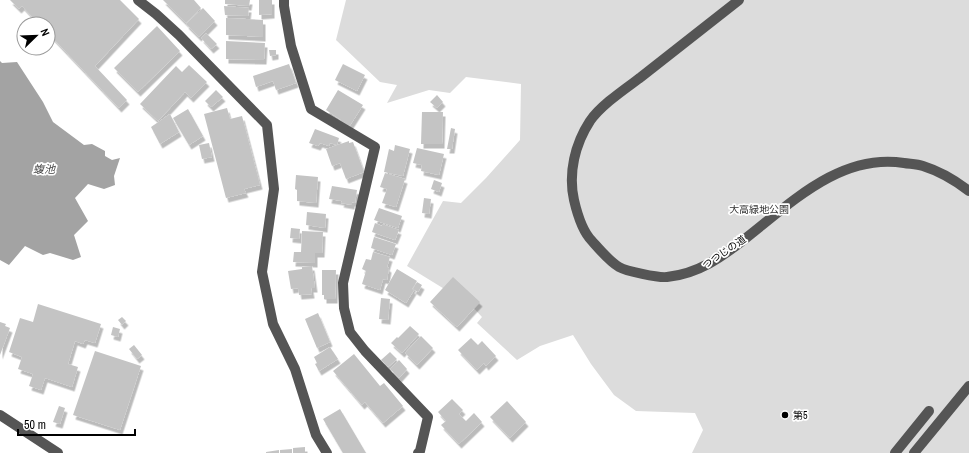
<svg xmlns="http://www.w3.org/2000/svg" width="969" height="453" font-family="'Archivo Narrow','Noto Sans JP',sans-serif">
  <style>
    .green { fill: #dcdcdc }
    .water { fill: #a3a3a3 }
    .building { fill: #c4c4c4; filter: url(#shadow) }
    .lines { fill: none; stroke-linecap: round; stroke-linejoin: round }
    .minor { stroke: #555; stroke-width: 10 }
    .poi-dot { fill: #000; stroke: #fff; stroke-width: 1.5 }
    .labels { text-anchor: middle; dominant-baseline: central; stroke-width: 3.5; stroke-linejoin: round; paint-order: stroke }
    .park-label { font-size: 10px; fill: #333; stroke: #fff }
    .street-label { font-size: 10px; fill: #000; stroke: #fff }
    .poi-label { font-size: 10px; fill: #000; stroke: #fff; text-anchor: start }
    .water-label { font-size: 11px; font-style: italic; fill: #444; stroke: #fff }
  </style>
  <defs>
    <filter id="shadow"><feDropShadow dx="2.5" dy="4.5" stdDeviation="0" flood-color="#0004"/></filter>
  </defs>
  <rect width="100%" height="100%" fill="#fff"/>
  <path class="green" d="M346 0H969V453H692L703 430 695 413 636 411 614 395 591 364 573 335 540 346 517 360 477 323 482 317 452 285 446 290 407 266 443 201 461 203 486 178 520 140 521 84 466 77 450 93 429 90 387 103 397 85 380 82 336 40Z"/>
  <path class="water" d="M0 61 2 63 17 62 43 102 53 122 84 145 92 144 105 151V156L112 160 120 158 114 176 115 185 104 189 88 184 75 198 88 221 74 235 81 257 73 260 50 253 43 255 25 246 9 265 0 260Z"/>
  <path class="building" d="M10 0H120L139 19 95 66 127 100 119 108 48 33V24H39L22 6 19 9Z
    M163 0H194L201 8 186 23Z
    M225 0H250L249 6 225 4Z
    M259 0H272V14L259 15Z
    M224 6 249 8 248 16 225 15Z
    M203 8 215 21 199 37 186 24Z
    M226 18 263 20V37L226 35Z
    M157 26 180 51 138 92 114 68Z
    M206 33 217 44 211 49 201 38Z
    M226 41 265 43 264 60 226 59Z
    M269 50H276V55L270 56Z
    M289 64 296 83 276 90 273 81 256 87 253 76Z
    M343 64 365 75 357 91 335 80Z
    M189 65 207 82 191 98 185 92 158 121 140 104 176 66 182 72Z
    M216 90 223 97 211 107 205 101Z
    M338 90 363 105 349 127 340 121 341 120 326 110Z
    M437 95 443 102 437 108 430 102Z
    M227 108 230 119 242 116 260 185 244 189 246 193 226 198 204 114Z
    M188 109 203 136 189 145 173 118Z
    M422 112H443L442 144H421Z
    M170 114 179 132 160 144 151 127Z
    M451 128 455 129 452 149H447Z
    M315 129 339 138 337 145 330 143 329 146 320 143 318 146 309 143Z
    M349 141V143L353 142 364 172 346 179 340 163 332 166 326 149Z
    M209 143 212 157 202 159 199 145Z
    M395 145 410 149 403 176 384 172 389 149 394 151Z
    M417 148 444 154 439 175 421 171 422 165 413 163Z
    M385 173 405 179 396 207 382 203 387 189 380 187Z
    M296 175 318 177 316 203 297 201V190L295 189Z
    M434 180 442 183 439 192 431 189Z
    M332 186 357 190 355 203 352 202V205L341 203 342 201 329 199Z
    M424 198 431 199 429 214 422 213Z
    M379 208 402 216 398 228 374 220Z
    M307 212 326 214 325 228 306 225Z
    M375 223 382 226V224L399 230 395 240 372 232Z
    M291 228 300 229 299 239 290 238Z
    M302 231 323 232 322 253H315V263L293 262 294 252H301Z
    M374 237 396 244 392 255 371 248Z
    M373 252 390 257 387 267 389 268 387 280 383 279 380 290 362 284 366 271 362 269 366 259 371 260Z
    M312 266 315 288H311L312 294 299 295 298 288 291 289 288 271 302 269V267Z
    M397 269 417 281 412 289 414 290 406 303 385 290Z
    M322 270H336L335 299H324V295H322Z
    M453 277 480 302 457 327 430 302Z
    M417 282 422 285 418 292 413 289Z
    M381 298 390 299 388 320 379 319Z
    M38 304 101 324 95 343 85 340 83 344 75 341 68 364 78 367 72 387 45 378 41 390 29 386 33 374 18 369 22 357 9 352 20 318 33 322Z
    M318 313 330 342 317 348 305 319Z
    M122 317 126 321 122 325 118 320Z
    M0 322 6 324 5 326 10 328 0 355Z
    M410 326 419 334 402 353 391 343 397 337 398 338Z
    M113 327 120 329 118 337 111 335Z
    M421 336 433 348 417 365 405 353Z
    M471 338 478 345 482 341 496 356 486 366 484 363 477 370 458 350Z
    M134 345 142 355 137 359 129 349Z
    M330 347 338 359 319 371 315 364 317 363 314 357Z
    M95 351 141 366 120 430 73 415Z
    M390 352 397 359 388 367 381 360Z
    M354 354 380 386 384 383 403 406 383 423 365 402 362 405 333 371Z
    M399 360 407 369 399 378 390 369Z
    M452 399 463 410 459 414 466 421 474 413 482 422 459 444 441 425 446 421 438 412Z
    M507 401 526 422 510 438 490 417Z
    M59 406 65 408 60 424 53 422Z
    M340 409 366 453H343L323 419Z
    M305 447V453H293V448Z
    M292 449V453H280V450Z
    M279 450V453H266V452Z"/>
  <g class="lines">
    <path class="minor" d="M138 0 156 14 179 35 267 125 274 189 262 272 273 324 295 369 316 435 327 453
      M284 0V6L291 46 311 109 375 147 343 283 344 308 350 332 365 351 428 417 420 451 418 453
      M739 0C706 26 674 51 641 77 625 89 601 105 590 121 575 144 568 173 574 200 577 213 582 231 592 241 600 250 609 261 619 267 626 271 658 278 667 277 698 274 722 257 746 238 792 202 841 153 904 163 910 164 917 164 923 166 939 171 956 181 969 191
      M0 415 58 453
      M895 453 929 411
      M914 453 969 386"/>
  </g>
  <circle class="poi-dot" cx="785" cy="415" r="4"/>
  <g class="labels">
    <g class="park-label">
      <text x="759" y="209">大高緑地公園</text>
    </g>
    <g class="street-label">
      <text transform="translate(724 252) rotate(-34)">つつじの道</text>
    </g>
    <g class="poi-label">
      <text x="793" y="415">第5</text>
    </g>
    <g class="water-label">
      <text x="44" y="169">蝮池</text>
    </g>
  </g>
  <g transform="translate(36 36) rotate(67)"><circle r="19" fill="#ffffff" stroke="#999999"/>
  <path d="M0-3L7 15L0 10L-7 15Z" fill="#000000"/>
  <text y="-6" font-size="11" font-weight="bold" text-anchor="middle" fill="#000000">N</text>
  </g>
  <path d="M18 429v6h117v-6" fill="none" stroke="#000000" stroke-width="2"/>
  <text x="24" y="429" font-size="12" fill="#000000" stroke="#ffffff" stroke-width="3" paint-order="stroke">50 m</text>
</svg>
